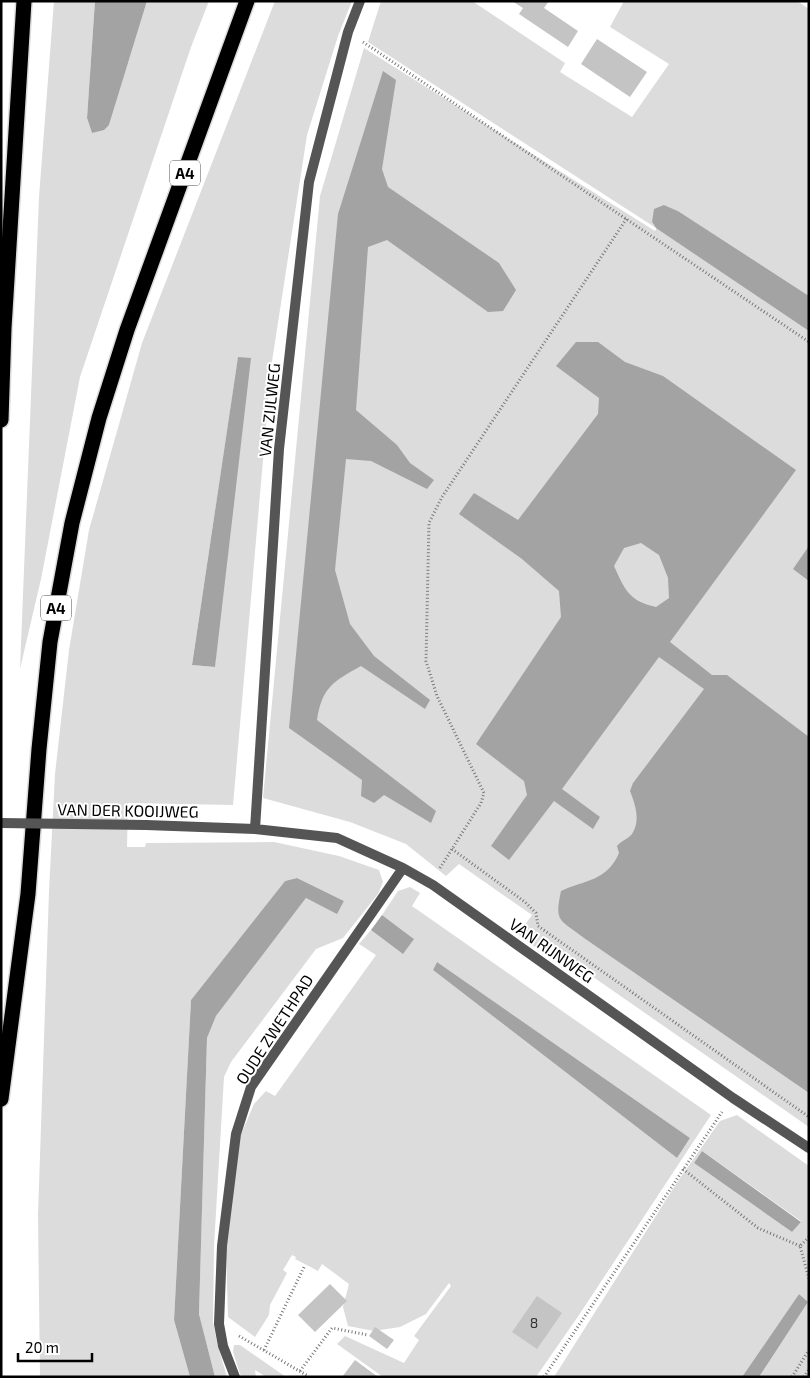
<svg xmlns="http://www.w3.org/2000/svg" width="810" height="1378" font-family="'Exo 2',sans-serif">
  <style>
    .green { fill: #dcdcdc; fill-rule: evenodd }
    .water { fill: #a3a3a3; fill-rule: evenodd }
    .building { fill: #c4c4c4 }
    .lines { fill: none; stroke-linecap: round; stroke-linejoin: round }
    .highway-casing { stroke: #dbdbdb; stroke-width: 18 }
    .path { stroke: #777; stroke-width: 3; stroke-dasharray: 1 2.5; stroke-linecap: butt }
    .street { stroke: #555; stroke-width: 10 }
    .highway { stroke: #000; stroke-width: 15 }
    .street-bridge { stroke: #555; stroke-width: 10 }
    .labels { text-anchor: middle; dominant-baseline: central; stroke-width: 4; stroke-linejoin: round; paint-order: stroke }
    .number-label { font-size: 14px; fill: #313131 }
    .shield { fill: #fff; stroke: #4c4c4c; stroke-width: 1 }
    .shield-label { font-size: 15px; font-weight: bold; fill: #000 }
    .street-label { font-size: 16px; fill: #000; stroke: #fff }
  </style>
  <rect width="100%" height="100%" fill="#fff"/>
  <path class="green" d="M54 1H95L87 118 92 133 109 125 147 1H209L191 47 80 377 41 579 20 669 39 197Z
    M275 1H352L338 36 307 135 271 368 233 805 128 803 127 847H145L146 843 274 842 339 856 379 870 383 882 378 894 343 938 316 949 231 1062 224 1077 214 1246 213 1322 217 1343 227 1377H215L199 1314 207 1038 216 1016 306 898 337 913 344 901 297 878 285 881 191 1000 174 1320 190 1377H40L38 1215 49 891 55 774 69 650 89 530 142 343ZM238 358 215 667 192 665V664Z
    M381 1H472L565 63 560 72 632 117 669 64 610 27 624 1H797L809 9V296L678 211 664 205 652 222 656 228 368 42Z
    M364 48 655 231 665 213 809 310V1127L540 940 535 947 518 934 532 915 459 864 446 876 406 844 350 822 263 798 320 196Z
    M410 887 420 893 412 906 711 1115 579 1315 536 1377H383L337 1344 345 1336 404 1363 419 1340 414 1336 451 1286 449 1283 426 1314 400 1327 374 1331 348 1326 343 1307 349 1284 322 1264 318 1271 295 1259 296 1257 292 1255 283 1270 287 1273 270 1305 269 1315 255 1337 228 1317 226 1248 239 1139 254 1104 266 1091 275 1096 376 955 359 944 371 930 402 953 413 938 382 915 398 891ZM437 962 690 1138 677 1158 433 970Z
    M737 1115 809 1166V1377H759L808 1302 799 1294 742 1377H554L676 1184 720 1121ZM702 1151 801 1221V1222L792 1232 694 1163Z
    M234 1345H240L286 1377H266L255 1370 256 1377H241L233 1352Z"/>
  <path class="water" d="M95 1H147L109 125 104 130 92 133 87 118Z
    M383 71 396 80 382 169 388 187 499 263 516 290 503 311 488 312 387 240 368 247 356 410 397 445 410 463 434 480 427 489 371 461 346 459 335 570 350 624 374 656 430 700 425 709 361 666C334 681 322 687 317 720L436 811 431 823 384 795 374 803 361 796 362 780 289 728 338 214Z
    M664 205 678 211 809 296V331L656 228 652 222 654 209Z
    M576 342H598L625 362 663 376 796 470 670 642 712 675H727L809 737V1093L584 938C560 919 554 923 561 891 585 880 607 881 619 853L617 846C621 841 628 839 632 834 641 820 635 804 630 791L633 783 704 689 659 657 562 789 600 817 593 829 554 801 509 860 491 846 527 795 524 781 476 744 561 617 559 591 522 559 459 514 474 493 518 520 598 414 599 398 556 366ZM641 543 659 555 668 578 669 598 656 607C629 601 625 590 614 566L624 548Z
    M238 357 251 358 215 667 192 665Z
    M809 546V581L793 569Z
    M297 878 344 901 337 914 306 898 216 1016 207 1038 199 1314 215 1377H190L174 1320 191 1000 285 881Z
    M382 915 414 939 403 954 371 930Z
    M437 962 690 1138 677 1158 433 970Z
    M702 1151 801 1222 792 1232 694 1163Z
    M799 1294 808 1302 759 1377H742Z"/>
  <path class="building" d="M512 1H549L544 8 578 31 568 47 519 14 523 8Z
    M597 39 647 72 630 97 581 64Z
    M330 1284 347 1301 315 1332 298 1315Z
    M537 1296 562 1313 537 1349 512 1332Z
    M375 1327 394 1340 387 1349 369 1336Z
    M355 1360 378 1377H342Z"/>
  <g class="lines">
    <defs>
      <path id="highway" d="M1 420 4 328 24 1
        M1 1099 28 894 39 749 50 642 72 523 99 418 127 330 247 1"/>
    </defs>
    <use href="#highway" class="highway-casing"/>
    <path class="path" d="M363 42 809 342
      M452 849 525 902 536 913 538 926 809 1117
      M440 868 481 803 484 793 437 696 426 661 429 523 442 497 627 218
      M683 1169 758 1228 800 1246
      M809 1237 800 1246 809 1279
      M239 1336 308 1376
      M264 1350 305 1265
      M300 1371 332 1328 368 1335
      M544 1377 722 1112
      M792 1377 809 1350
      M804 1377 809 1369"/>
    <path class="street" d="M146 825 255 829 337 838 403 868 433 885 733 1098 809 1148
      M255 829 279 449 309 182 348 32 360 1
      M235 1377 223 1346 219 1324 222 1246 236 1134 251 1087 403 868"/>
    <use href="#highway" class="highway"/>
    <path class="street-bridge" d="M1 823 146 825"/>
  </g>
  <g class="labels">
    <g class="number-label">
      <text x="534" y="1322">8</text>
    </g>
    <g class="shield">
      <rect x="170" y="160.5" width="30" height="25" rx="4"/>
      <rect x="41" y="595.5" width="30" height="25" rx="4"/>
    </g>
    <g class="shield-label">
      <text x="185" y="173">A4</text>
      <text x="56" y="608">A4</text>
    </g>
    <g class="street-label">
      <text transform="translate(269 410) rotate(-84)">VAN ZIJLWEG</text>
      <text transform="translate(128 810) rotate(1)">VAN DER KOOIJWEG</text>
      <text transform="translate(552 950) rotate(35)">VAN RIJNWEG</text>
      <text transform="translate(274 1029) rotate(-57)">OUDE ZWETHPAD</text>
    </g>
  </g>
  <rect width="810" height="1378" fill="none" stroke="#000000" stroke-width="5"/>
  <path d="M18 1353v8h74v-8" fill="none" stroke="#000000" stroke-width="2.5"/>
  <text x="25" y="1353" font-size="15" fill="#000000" stroke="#ffffff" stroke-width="4" paint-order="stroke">20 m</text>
</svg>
